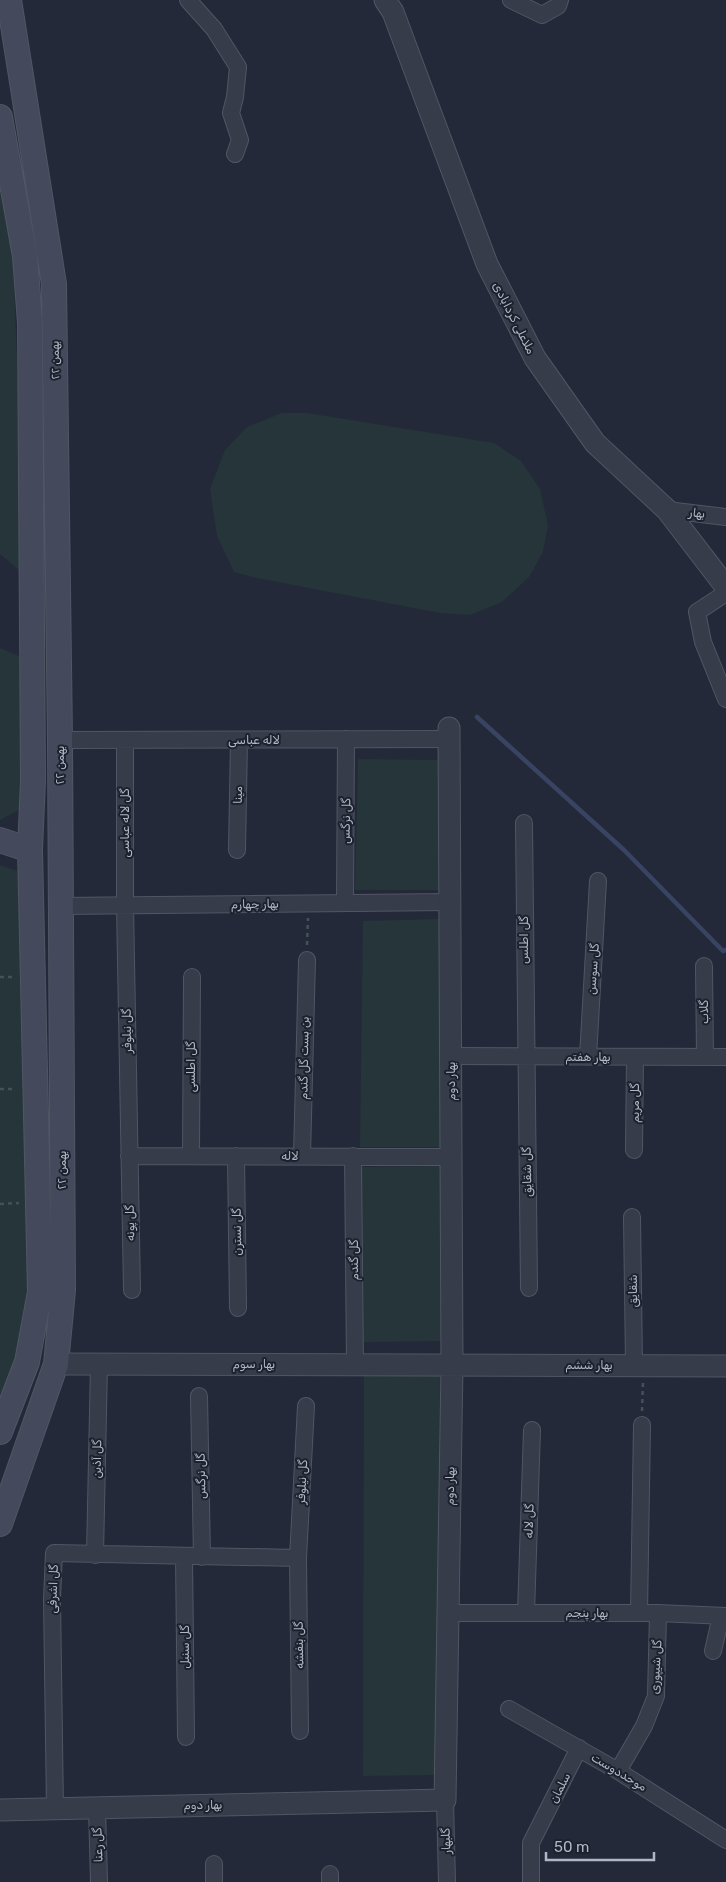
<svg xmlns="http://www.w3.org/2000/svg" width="726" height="1882" font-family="Rubik,Cairo,sans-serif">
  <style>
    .green { fill: #25353a }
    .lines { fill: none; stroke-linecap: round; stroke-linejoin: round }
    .stream { stroke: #394462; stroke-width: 4.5 }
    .minor-casing { stroke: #515664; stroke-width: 18 }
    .tertiary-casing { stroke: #515664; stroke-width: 23 }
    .secondary-casing { stroke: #515664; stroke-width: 26 }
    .path { stroke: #425257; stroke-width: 2.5; stroke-dasharray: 4 4; stroke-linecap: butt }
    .minor { stroke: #363c49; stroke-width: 16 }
    .tertiary { stroke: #363c49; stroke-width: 21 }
    .secondary { stroke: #444a5c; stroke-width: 24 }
    .labels { text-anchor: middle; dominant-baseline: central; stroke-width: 4; stroke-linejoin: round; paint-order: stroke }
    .street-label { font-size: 12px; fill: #b1b6c5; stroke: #1c212e }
  </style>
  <rect width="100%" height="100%" fill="#232939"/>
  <path class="green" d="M0 191 13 257 22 488 20 571 0 554Z
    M282 413H307L494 443 521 461 540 489 548 525 543 552 529 577 502 602 470 615 440 613 257 578 234 572 217 536 210 489 225 450 247 427Z
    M0 648 26 659 28 805 0 820Z
    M358 759 438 760V890H355Z
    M0 865 18 871 28 1284 17 1361 0 1405Z
    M440 919 441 1147H360L363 921Z
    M440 1166 441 1341 364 1342 362 1167Z
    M364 1373 440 1375 436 1775 363 1776Z"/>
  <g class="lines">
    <path class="stream" d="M477 717 624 850 723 951 726 950"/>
    <defs>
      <path id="minor" d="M188 0 214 29 238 67 235 97 231 113 240 140 235 154
        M511 0 542 15 558 6 560 0
        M667 510 726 517
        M726 593 697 612 703 642 726 699
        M60 740 449 739
        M125 740V906L132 1290
        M524 823 529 1288
        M237 850 239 740
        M345 903 346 739
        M61 906 450 902
        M704 966 705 1057
        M451 1056 726 1057
        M588 1057 598 881
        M634 1150 635 1057
        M129 1156 451 1157
        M191 1156 192 977
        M236 1156 238 1308
        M302 1156 307 960
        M353 1156 355 1364
        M632 1217 634 1365
        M199 1396 202 1557
        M95 1555 99 1364
        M184 1556 186 1737
        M448 1613H658L726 1616
        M526 1613 532 1430
        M639 1613 642 1425
        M713 1651 721 1616
        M509 1709 618 1771 726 1840
        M300 1731 298 1558 306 1406
        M618 1771 644 1726 656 1696 658 1613
        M445 1800 447 1882
        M97 1808 99 1882
        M55 1809 52 1599 54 1553 298 1558
        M330 1874V1882
        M214 1882V1864
        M531 1882V1843L579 1748"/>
      <path id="tertiary" d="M385 0 393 12 487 264 535 358 595 443 667 510 726 587
        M56 1364 726 1366
        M0 1810 445 1800 452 1365 449 728"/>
      <path id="secondary" d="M0 117 25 256 30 323 33 780 30 850 40 1292 27 1362 0 1432
        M0 840 30 850
        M0 1524 56 1364 63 1290 60 740 54 284 9 0"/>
    </defs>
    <use href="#minor" class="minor-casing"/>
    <use href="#tertiary" class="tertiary-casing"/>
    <use href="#secondary" class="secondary-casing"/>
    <path class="path" d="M307 945 308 918
      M0 977H13
      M0 1089H16
      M0 1204 19 1203
      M642 1411 643 1382"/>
    <use href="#minor" class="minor"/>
    <use href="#tertiary" class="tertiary"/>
    <use href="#secondary" class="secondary"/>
  </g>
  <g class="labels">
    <g class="street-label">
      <text transform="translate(514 318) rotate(63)">ملاعلی کردابادی</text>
      <text transform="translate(55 360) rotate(-91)">۲۲ بهمن</text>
      <text transform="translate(697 513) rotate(7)">بهار</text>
      <text x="254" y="740">لاله عباسی</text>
      <text transform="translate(60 765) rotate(-90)">۲۲ بهمن</text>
      <text transform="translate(238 795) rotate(-89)">مینا</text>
      <text transform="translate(346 821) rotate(-89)">گل نرگس</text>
      <text transform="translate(125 823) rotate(-90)">گل لاله عباسی</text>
      <text transform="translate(255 904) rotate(-1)">بهار چهارم</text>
      <text transform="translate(524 940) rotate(-90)">گل اطلس</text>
      <text transform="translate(593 969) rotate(-86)">گل سوسن</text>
      <text transform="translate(704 1012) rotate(-91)">گلاب</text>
      <text transform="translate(127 1031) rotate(-91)">گل نیلوفر</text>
      <text x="588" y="1057">بهار هفتم</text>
      <text transform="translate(304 1058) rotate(-89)">بن بست گل گندم</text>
      <text transform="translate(191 1067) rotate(-90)">گل اطلسی</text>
      <text transform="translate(451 1081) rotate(-90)">بهار دوم</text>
      <text transform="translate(635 1103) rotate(-90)">گل مریم</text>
      <text x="290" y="1156">لاله</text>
      <text transform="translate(62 1170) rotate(-90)">۲۲ بهمن</text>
      <text transform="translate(527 1172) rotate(-91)">گل شقایق</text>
      <text transform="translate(130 1223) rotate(-91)">گل پونه</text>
      <text transform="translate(237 1232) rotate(-91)">گل نسترن</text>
      <text transform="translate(354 1260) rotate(-90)">گل گندم</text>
      <text transform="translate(633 1291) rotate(-91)">شقایق</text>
      <text x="254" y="1364">بهار سوم</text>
      <text x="589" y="1365">بهار ششم</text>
      <text transform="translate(97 1459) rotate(-89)">گل آذین</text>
      <text transform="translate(201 1476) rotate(-91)">گل نرگس</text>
      <text transform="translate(302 1482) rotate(-87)">گل نیلوفر</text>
      <text transform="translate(450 1486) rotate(-89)">بهار دوم</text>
      <text transform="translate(529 1521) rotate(-88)">گل لاله</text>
      <text transform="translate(53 1589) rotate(-88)">گل اشرفی</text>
      <text x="587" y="1613">بهار پنجم</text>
      <text transform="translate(299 1645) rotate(-91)">گل بنفشه</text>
      <text transform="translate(185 1647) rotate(-90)">گل سنبل</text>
      <text transform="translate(656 1667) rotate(-87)">گل شیپوری</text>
      <text transform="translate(619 1772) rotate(31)">موحددوست</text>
      <text transform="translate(560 1788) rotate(-64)">سلمان</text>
      <text transform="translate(203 1805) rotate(-1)">بهار دوم</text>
      <text transform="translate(446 1841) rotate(-92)">گلبهار</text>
      <text transform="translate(98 1845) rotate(-92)">گل رعنا</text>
    </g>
  </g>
  <path d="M546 1852v8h108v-8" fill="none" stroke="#b1b6c5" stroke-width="2.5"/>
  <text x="554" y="1852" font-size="15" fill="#b1b6c5" stroke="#1c212e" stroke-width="4" paint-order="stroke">50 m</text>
</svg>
